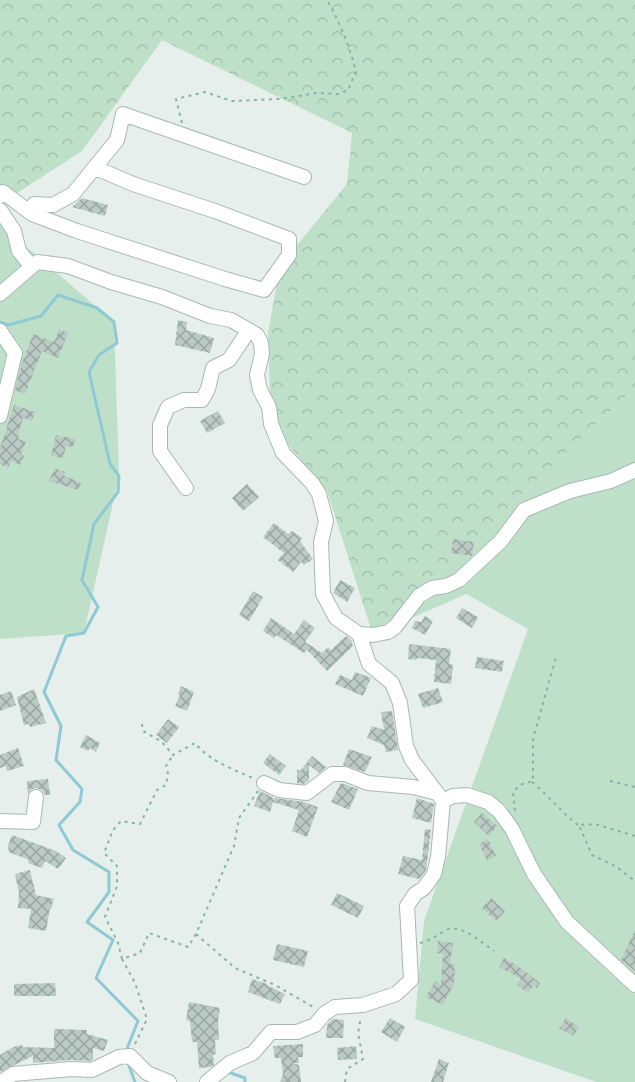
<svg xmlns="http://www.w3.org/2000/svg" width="635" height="1082" font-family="Inter,sans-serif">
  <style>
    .green { fill: #bfe0c8 }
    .forest { fill: url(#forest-crowns) }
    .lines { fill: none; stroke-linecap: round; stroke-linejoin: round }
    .stream { stroke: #8ec9d4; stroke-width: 3 }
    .building { fill: url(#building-cross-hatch) }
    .minor-casing { stroke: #a8b8b2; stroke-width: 16 }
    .path { stroke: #86b3a5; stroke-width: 2; stroke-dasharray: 3 4.5; stroke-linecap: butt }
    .minor { stroke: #fff; stroke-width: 14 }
  </style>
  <defs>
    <pattern id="forest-crowns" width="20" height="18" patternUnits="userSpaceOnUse" patternTransform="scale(1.5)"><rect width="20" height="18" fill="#bfe0c8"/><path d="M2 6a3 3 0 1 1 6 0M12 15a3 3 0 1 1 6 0" fill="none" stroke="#a4c1ad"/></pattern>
    <pattern id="building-cross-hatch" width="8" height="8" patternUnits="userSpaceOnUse" patternTransform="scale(1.5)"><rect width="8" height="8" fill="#bbcac4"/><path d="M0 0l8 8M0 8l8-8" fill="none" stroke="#98a6a0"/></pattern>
  </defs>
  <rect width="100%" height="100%" fill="#e6efeb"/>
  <path class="green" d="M0 224 114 322 119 476 84 633 0 639Z
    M633 390 635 391V1082H596L415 1019 424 921 528 629 466 594 373 635Z"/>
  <path class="forest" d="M0 0H635V391L633 390 373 635 327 491 271 424 268 333 280 266 347 184 352 133 162 40 82 151 0 204Z"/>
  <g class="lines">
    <path class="stream" d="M0 322 8 325 41 316 58 295 97 308 114 322 117 343 99 355 89 372 110 464 119 476 118 492 94 524 82 580 98 607 84 633 66 636 44 692 61 726 56 760 82 789 80 802 59 825 73 850 109 872V892L87 922 113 940 96 978 138 1021 126 1051
      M128 1063 135 1082
      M228 1072 245 1078V1082"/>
  </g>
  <path class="building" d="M82 198 108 205 105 216 72 207Z
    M178 320 187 322 186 330 214 338 210 353 175 345Z
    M59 329 68 333 58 358 42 351 25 394 15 390 22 363 33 334 54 342Z
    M14 405 35 412 32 421 23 418 18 434H19L18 439 26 441 21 454 24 456 20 465 11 461 8 468 0 464V448Z
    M218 411 225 423 207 433 200 421Z
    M56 435 75 439 73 447 66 446 63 458 51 456Z
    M55 468 65 472 63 475 81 483 78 490 49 481Z
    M247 484 259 497 243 511 232 498Z
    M274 523 288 534 292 531 302 538 300 541 313 559 304 565 301 562 293 572 278 560 284 553 263 537Z
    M453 539 474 542 472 556 451 553Z
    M340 580 355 588 347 602 333 593Z
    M253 591 263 597 249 621 239 615Z
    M462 608 478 617 472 628 456 618Z
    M425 616 433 621 425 635 412 628 415 621 421 622Z
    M271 618 294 634 304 620 315 628 305 642 322 653 328 647 331 650 346 636 351 640 353 646 327 671 307 650 304 653 276 635 274 638 263 631Z
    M409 644 451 649 449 664 453 665 451 684 434 682 436 660 417 658V660L408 659Z
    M477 657 504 661 502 672 475 668Z
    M355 672 371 678 363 696 335 684 340 675 352 680Z
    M181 686 194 692 187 711 175 706 180 695 178 694Z
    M438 688 443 702 423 708 418 694Z
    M34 689 46 723 30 727 29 724 24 725 17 697Z
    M11 691 16 705 0 711V695Z
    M392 711 398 750 386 752 384 745 367 738 372 726 384 730 381 712Z
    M168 719 179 727 167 743 156 735Z
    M86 735 100 743 96 752 90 748 88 751 80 747Z
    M18 748 24 766 7 771 6 766 0 768V755Z
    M349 749 372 757 365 772 343 765Z
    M270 754 286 766 279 775 263 763Z
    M312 756 326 767 319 773 309 765V780L304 784 297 783V770H301Z
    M48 779 50 795H45L42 790 36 788 32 789 28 794 27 781Z
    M341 783 358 789 349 810 331 802Z
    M260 791 274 798 273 801 275 798 304 802 318 807 307 837 292 831 299 810 273 802 270 812 254 806Z
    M417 798 434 804 431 823 412 818Z
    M482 813 497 826 489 836 474 822Z
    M425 829 431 830 426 870 419 879 398 874 403 856 422 860Z
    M12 835 56 851 66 858 58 869 45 861 42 868 28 863 29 860 9 852 8 846Z
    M488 839 496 856 487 860 479 844Z
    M30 870 36 895 54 899 51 909 50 908 46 931 28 928 31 909 18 908 19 893 15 874Z
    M337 893 364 906 358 918 331 905Z
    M491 898 505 911 496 921 482 908Z
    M635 930V971L621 960Z
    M438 941 453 943 450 964 455 965 454 983 443 1005 426 997 435 981 441 984 443 954 437 953Z
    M277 944 308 951 304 967 273 960Z
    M504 958 518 966 540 983 537 988 533 986 528 993 517 985 521 979 499 967Z
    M252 979 267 984V985L285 994 280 1004 248 992Z
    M55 983 56 996H14V984Z
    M189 1002 220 1008 218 1021 219 1040H215L216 1054 213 1055 214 1065 211 1067 199 1068 197 1042H192L190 1021 186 1020Z
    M390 1018 405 1027 397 1042 381 1032Z
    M566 1018 579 1027 573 1036 559 1028Z
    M332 1019 344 1020 343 1038H326L327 1025Z
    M54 1029 87 1030V1034L108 1040 104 1051 93 1048V1059L90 1061 70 1060 33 1063V1056L0 1072V1055L13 1047 22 1045 23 1047 54 1048Z
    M303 1044V1057H298L299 1063H292L299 1065 301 1082H280L283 1074 281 1058H275L273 1046Z
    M356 1046 357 1059 338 1060 337 1048Z
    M439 1059 449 1063 443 1082H431Z"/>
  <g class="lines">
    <defs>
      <path id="minor" d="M0 196 3 192 32 214 77 231 225 279 264 290 289 255V239L215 211 133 184 96 168
        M34 204 53 205 73 194 117 140 123 114 304 177
        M0 210 14 231 19 251 31 266
        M0 294 37 262 68 266 111 282 162 297 210 316 231 320 257 335 261 343 262 354 257 375 260 390 269 407 271 424 283 453 312 483 319 494 326 521 321 542 323 594 336 618 359 634 369 664 392 683 400 703 406 746 412 760 443 801 438 857 434 874 424 888 415 894 407 906 411 980 396 994 363 1005 335 1007 325 1013 315 1025 297 1032H271L253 1053 230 1063 207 1082
        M0 331 15 353 0 416
        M186 488 160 451V425L168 407 184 400H202L208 389 213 368 229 360 249 330
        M359 634 373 635 388 632 395 627 419 596 432 588 446 586 459 580 501 541 524 510 570 491 611 481 635 470
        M264 783 279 790 307 793 332 774H345L368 783 413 787 437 793
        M443 801 453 796 467 795 488 802 499 811 512 829 534 874 567 922 635 985
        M0 821 33 822 36 797
        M1 1082 13 1074 71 1069 92 1070 119 1057 130 1056 147 1073 169 1082"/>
    </defs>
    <use href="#minor" class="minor-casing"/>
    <path class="path" d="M182 123 176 99 205 92 232 101 279 99 317 93 338 94 348 90 356 72C350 47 340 23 327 0
      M142 724 143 731 162 742 173 755 195 743C209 761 235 770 255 779
      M610 781 635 787
      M532 782C549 796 561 812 578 825
      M515 811 513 792 520 785 533 781V739L556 657
      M635 836 595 824 579 825 592 855 615 866 635 881
      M196 934 235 968 275 985 315 1008
      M420 943C430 941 437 935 446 930 461 923 482 943 494 951
      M122 959 118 943 105 917 117 886V866L104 853 113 830 121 821 140 824 157 790 166 785 168 774 166 766 173 755
      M135 1044 147 1019 135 983 122 959 140 953 149 933 188 947 196 934 234 846 239 818 258 791
      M345 1082 347 1069 363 1059 358 1033 361 1017"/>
    <use href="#minor" class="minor"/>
  </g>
</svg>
